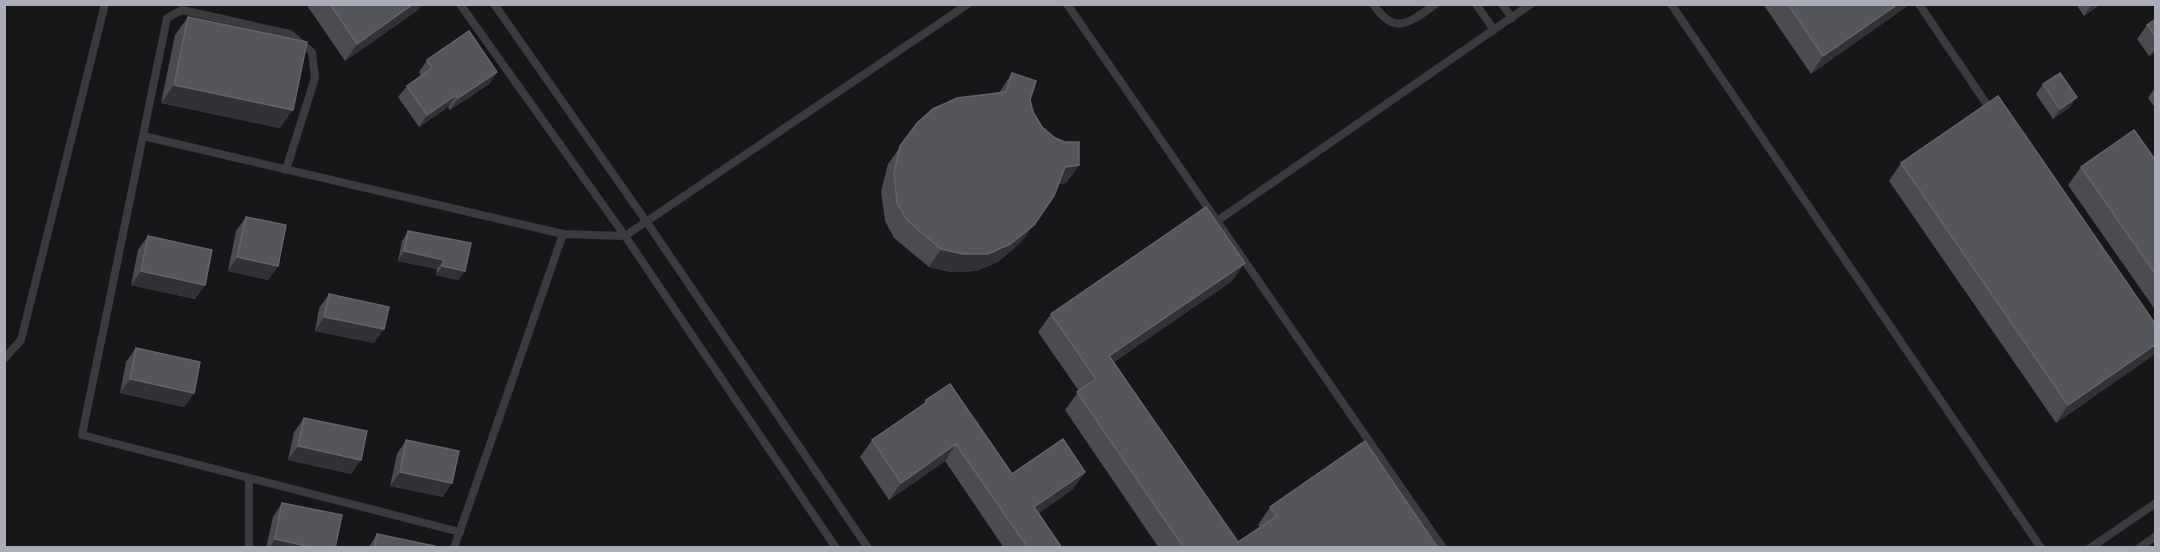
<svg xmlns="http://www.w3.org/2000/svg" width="2160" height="552" font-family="'Open Sans',sans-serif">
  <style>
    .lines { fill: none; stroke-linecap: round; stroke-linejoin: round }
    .service { stroke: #3a3a3f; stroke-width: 8 }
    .wall { fill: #4b4b51 }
    .shaded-wall { fill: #323236 }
    .building { fill: #55565c; stroke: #63636a; stroke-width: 1.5 }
  </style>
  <rect width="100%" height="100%" fill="#171719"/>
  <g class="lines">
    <path class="service" d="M460 4 625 236 836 548
      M494 4 646 221 868 548
      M1067 4 1443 548
      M1373 4C1395 37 1410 22 1436 4
      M1476 4 1494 30
      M1502 4 1512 18
      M1671 4 2041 548
      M1919 4 1992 112
      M143 136 563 234 625 236 968 4
      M286 170 315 78 312 52 290 34 182 10 167 18 82 435 460 532
      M1217 221 1531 4
      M4 359 21 340 105 4
      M249 478V548
      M454 548 563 234
      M2090 548 2156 503
      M2139 548 2156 536"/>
  </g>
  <path class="wall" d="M306 4H422L418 10 345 61Z
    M1763 4H1910L1811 74Z
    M2076 4H2101L2084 16Z
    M188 17 280 128 161 103 175 35Z
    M2156 19V52L2149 56 2137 39 2147 25Z
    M427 60 497 72 489 84 450 110 448 107 419 127 398 97 407 86 421 76 419 72Z
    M1012 73 1030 100 1033 112 1042 127 1079 165 1066 183 1058 184 1021 242 998 262 976 271 951 272 929 267 894 238 885 221 881 191 888 164 917 123 999 93Z
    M2043 84 2070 107 2053 119 2036 94Z
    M2156 86V109L2148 98Z
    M2156 161V311L2068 185 2081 167Z
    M1901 163 2156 325V351L2152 356 2056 423 1889 181Z
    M246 217 278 266 268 280 228 271 236 231Z
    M408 231 465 271 458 280 436 275 437 269 398 261 402 241Z
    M148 236 205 285 195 299 131 285 138 250Z
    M1232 281 1114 362 1238 542 1260 527 1258 525 1270 507 1438 547 1159 548 1065 410 1079 391 1038 332 1051 314Z
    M329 294 374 343 315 331 319 308Z
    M136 348 194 393 184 407 120 393 126 362Z
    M926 400 1012 474 1085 472 1073 489 1039 513 1062 548H1004L945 461 889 500 860 457 872 440 922 406Z
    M304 418 351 474 288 460 294 432Z
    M406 440 443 497 390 486 397 454Z
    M282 503 335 548H266L273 517Z
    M377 534 435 548H368Z"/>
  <path class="shaded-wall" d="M413 4H422L418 10 345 61 357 44Z
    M1898 4H1910L1811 74 1823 56Z
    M2092 4H2101L2084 16Z
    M2156 48V52L2149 56Z
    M497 72 489 84 450 110 458 98Z
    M174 85 293 110 280 128 161 103Z
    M456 95 448 107 419 127 427 115Z
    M2077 97 2070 107 2053 119 2060 109Z
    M1079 165 1066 183 1053 185 1065 167Z
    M1034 225 1021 242 998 262 976 271 951 272 929 267 941 249Z
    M404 251 444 260 437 269 398 261Z
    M237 257 278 266 268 280 228 271Z
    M1245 263 1232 281 1097 374 1109 356Z
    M442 266 465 271 458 280 436 275Z
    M141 271 205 285 195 299 131 285Z
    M324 317 384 329 374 343 315 331Z
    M2156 344V351L2152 356 2056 423 2068 405Z
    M130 379 194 393 184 407 120 393Z
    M956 444 945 461 889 500 901 483Z
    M298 446 361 460 351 474 288 460Z
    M400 472 452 483 443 497 390 486Z
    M1085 472 1073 489 1023 524 1034 507Z
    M275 539 315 548H269Z"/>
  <path class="building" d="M330 4H413L357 44Z
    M1788 4H1898L1823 56Z
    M188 17 307 42 293 110 174 85Z
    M2156 19V37L2147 25Z
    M469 31 497 72 458 98 456 95 427 115 407 86 432 68 427 60Z
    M1012 73 1036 81 1030 100 1033 112 1042 127 1055 138 1065 142H1079V165L1065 167 1054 196 1034 225 1010 244 988 254H963L941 249 907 220 897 203 894 173 900 146 917 123 933 109 957 98 1006 92Z
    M2060 73 2077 97 2060 109 2043 84Z
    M1998 96 2156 325V344L2068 405 1901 163Z
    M2134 130 2156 161V275L2081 167Z
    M1206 207 1245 263 1109 356 1238 542 1277 516 1270 507 1365 441 1438 548H1184L1077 392 1096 379 1051 314Z
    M246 217 286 225 278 266 237 257Z
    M408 231 471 243 465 271 442 266 444 260 404 251Z
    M148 236 212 250 205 285 141 271Z
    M329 294 389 307 384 329 324 317Z
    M136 348 200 362 194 393 130 379Z
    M950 384 1012 474 1063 439 1085 472 1034 507 1062 548H1028L956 444 901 483 872 440 927 402 926 400Z
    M304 418 367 431 361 460 298 446Z
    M406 440 459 451 452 483 400 472Z
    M282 503 342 515 335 548H315L275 539Z
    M377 534 435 546V548H374Z"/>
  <rect width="2160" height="552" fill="none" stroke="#aaacb8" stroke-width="12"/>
</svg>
